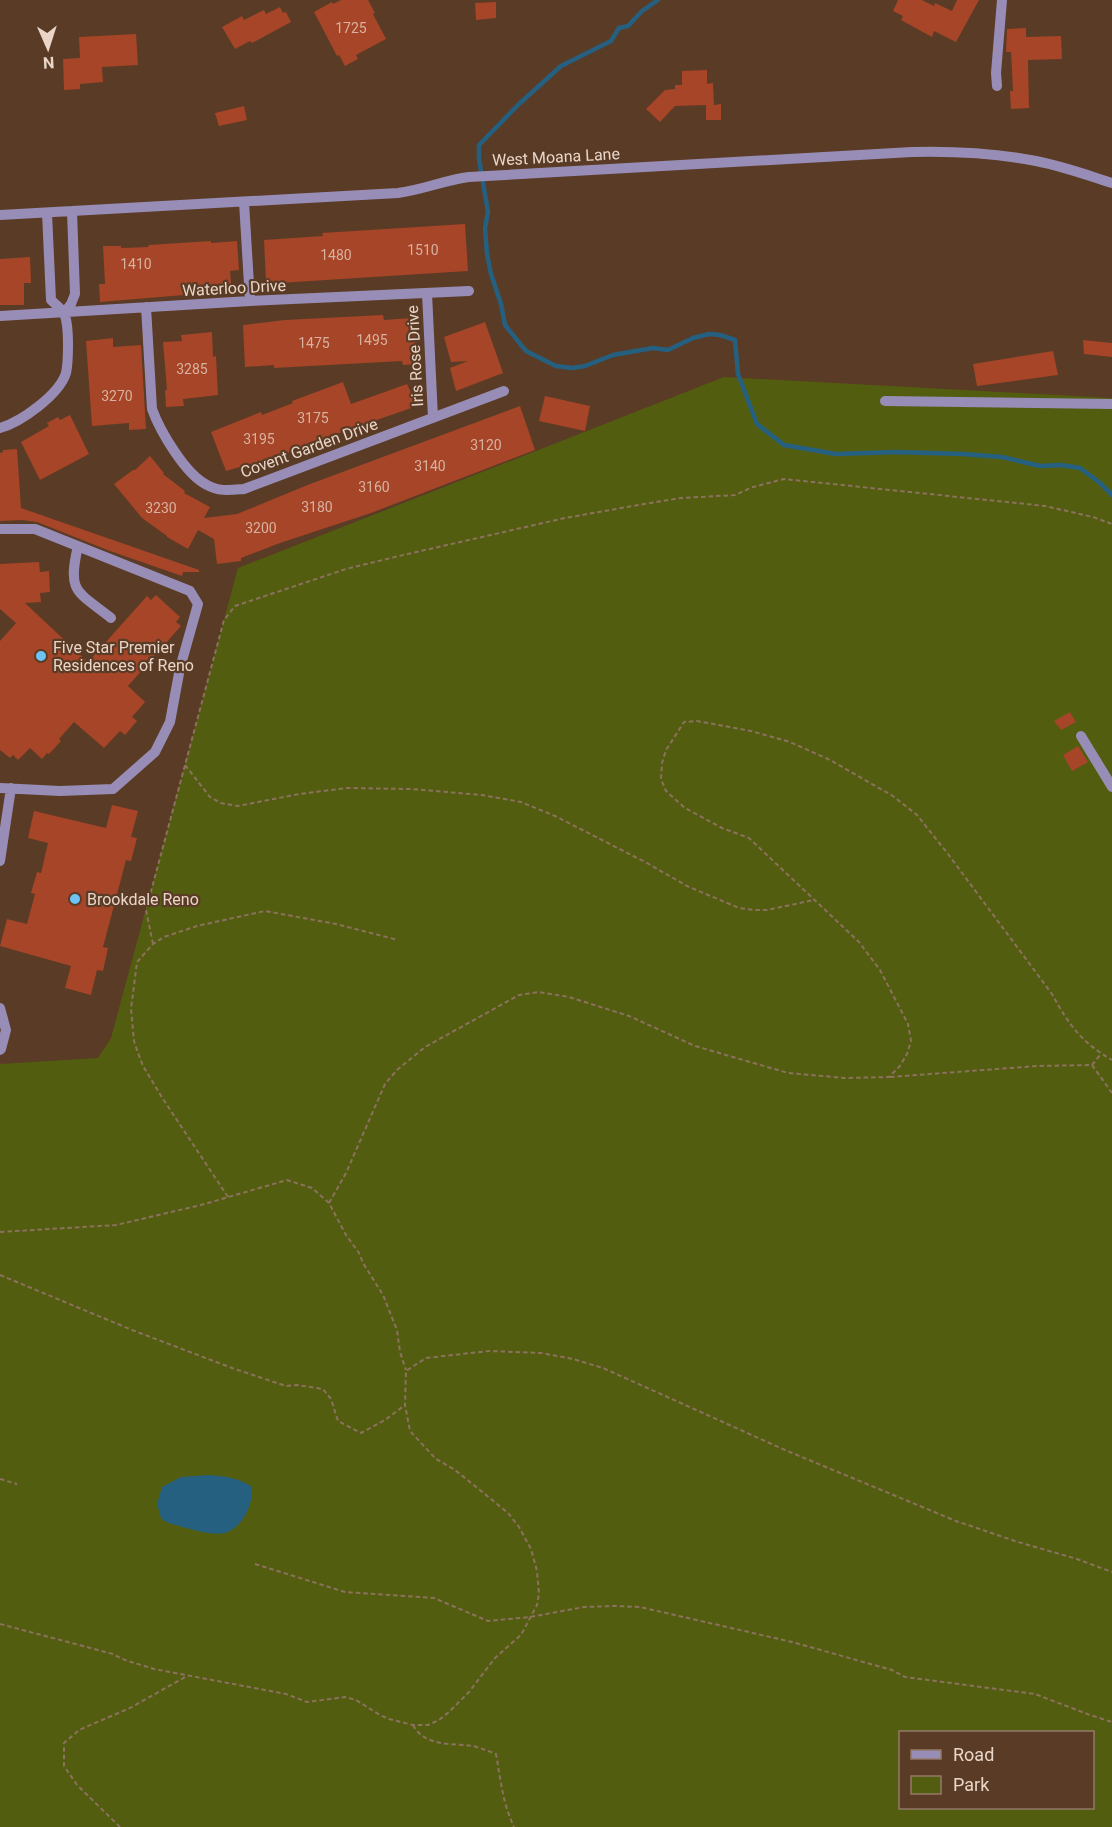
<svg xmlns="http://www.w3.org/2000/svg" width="1112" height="1827" font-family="Roboto,sans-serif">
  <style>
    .green { fill: #535d10; fill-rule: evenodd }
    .water { fill: #256081 }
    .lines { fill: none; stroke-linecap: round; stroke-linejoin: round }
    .stream { stroke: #256081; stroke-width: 4.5 }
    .building { fill: #a64527 }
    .path { stroke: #8c715e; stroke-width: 2; stroke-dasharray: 4.5 3; stroke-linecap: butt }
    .minor { stroke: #988db6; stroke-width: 10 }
    .poi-dot { fill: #6fc2f4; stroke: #5a3b25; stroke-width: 2 }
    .labels { text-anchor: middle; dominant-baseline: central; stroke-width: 4.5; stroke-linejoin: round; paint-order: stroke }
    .number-label { font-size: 14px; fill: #d8b2a0 }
    .street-label { font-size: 16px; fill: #e9d6c9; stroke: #5a3b25 }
    .poi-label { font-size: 16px; fill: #e9d6c9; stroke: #5a3b25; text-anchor: start }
  </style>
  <rect width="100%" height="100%" fill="#5a3b25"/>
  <path class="green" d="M724 377 1112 398V1827H0V1064L98 1058 111 1038 238 568ZM900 1732H1092V1808H900Z"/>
  <path class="water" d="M208 1475C223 1476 240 1478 252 1487 253 1505 243 1527 225 1533 212 1536 195 1530 182 1527 174 1524 167 1524 161 1518L157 1504 162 1487 181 1477Z"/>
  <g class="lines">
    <path class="stream" d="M658 0 642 11 628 26 619 28 611 41 561 66 519 104 479 145V159L488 212 485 228 487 254 491 274 501 304 505 325 526 351 556 366 572 368 585 366 613 355 653 348 668 350 693 338 709 334 720 335 735 340 738 374 757 424 784 445 836 454 896 452 963 454 1002 457 1040 466 1061 465 1080 468 1099 482 1112 495"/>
  </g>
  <path class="building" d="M341 0H368L375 13 373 14 386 39 356 55 358 59 345 66 339 55 337 56 314 12 332 2 333 4Z
    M898 0H922L934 6 935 3 952 11 957 0H979L956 42 934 31 932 37 901 20 903 16 893 11Z
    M496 2V18L476 20 475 3Z
    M280 7 283 13 286 12 291 22 252 43 250 41 235 49 222 27 242 16 244 20 264 10 266 14Z
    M1026 28V37L1061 36 1062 59 1028 60 1029 108 1011 109 1010 91H1013L1011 52H1006L1007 29Z
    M136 34 138 65 102 67 103 82 80 84V89L64 90 63 59 80 58 79 37Z
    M707 70V84L713 83 714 105 721 104V120H706V105L675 106 660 122 646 109 665 90 675 89V85H682V71Z
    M244 106 247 120 219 126 215 113Z
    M465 224 468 271 279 283V281L266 282 264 240 323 236 322 233Z
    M211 241V243L237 241 239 270 230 271 232 294 184 295 100 302 99 284H105L103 246H121V248L148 247 149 245Z
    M30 257 31 283H24V305H0V259Z
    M383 315 384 320 412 318 414 332H417L418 342 414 343 416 364 403 365 402 361 274 368V365L245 367 243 325 285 320Z
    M485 322 503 373 456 391 450 368 468 361 451 362 444 337Z
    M212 332 213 357 216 356 218 395 183 399 184 406 166 407 165 390H167L163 342 182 341 181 335Z
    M113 338V347L141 345 146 429 129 430V423L92 426 86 341Z
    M1083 340 1112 343V357L1084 354Z
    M1053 351 1058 375 977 386 973 364Z
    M343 382 351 404 407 384 417 406 322 439 268 461 267 459 226 471 211 432 261 412 262 415 293 403 292 401Z
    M545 396 590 406 585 431 539 421Z
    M520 406 535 450 371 513 280 543 241 558V561L217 564 214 539 198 530 188 549 167 537V536L142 518 114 484 133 470H135L150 456 164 473 163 474 185 491 184 493 210 507 204 518 237 514 310 484Z
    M70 415 89 454 40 480 21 442 49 426 47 423 58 417 60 420Z
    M17 449 21 508 199 570V572H183L182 576 110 551 37 522 22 520 0 521V453L3 452V450Z
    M39 562 40 572 49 571 50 592 40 593 41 602 25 603 88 662 147 596 151 600 156 595 180 617 176 622 181 626 128 686 145 702 132 717 137 721 125 735 120 731 104 748 74 722 59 739 61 741 49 754 47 753 42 759 30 748 18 760 13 755 10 758 0 750V641L16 623 0 609V564Z
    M1070 712 1076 722 1061 730 1054 721Z
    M1078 746 1088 762 1072 771 1063 755Z
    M112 805 138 811 131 837 137 838 131 861 126 860 120 883 103 947 108 948 103 971 97 970 91 995 65 988 71 966 0 946 7 919 27 924 35 894 31 893 37 872 41 873 48 843 28 838 34 811 106 828Z"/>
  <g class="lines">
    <path class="path" d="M185 765 210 797 221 803 238 806 299 794 347 788 411 789 482 795 521 802 555 816 647 863 687 886 739 908 754 910H767L814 900
      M153 944 146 910 224 620 235 606 346 569 399 556 565 518 644 504 681 498 735 495 753 487 784 479 1045 506 1093 517 1112 524
      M1092 1065 1101 1054
      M890 1077 1037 1066 1092 1065 1112 1093
      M228 1197 163 1099 143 1066 138 1053 134 1041 131 1009 137 962 153 944 164 937 197 926 265 911 336 924 398 940
      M329 1203 346 1173 385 1084 397 1070 425 1047 519 995 539 992 569 997 629 1016 695 1046 788 1073 845 1078 889 1077 900 1066 907 1054 911 1041 908 1024 880 970 859 942 749 838 722 828 685 808 666 791 661 779 662 763 666 750 684 722 697 721 751 731 790 742 830 760 893 796 917 815 948 854 1052 994C1069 1025 1081 1042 1112 1060
      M0 1232 116 1225 201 1205 287 1180 312 1188 329 1203 346 1235 359 1253 363 1263 383 1295 397 1330 400 1352 406 1370
      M0 1275 132 1330 232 1368 286 1386 297 1385 323 1389 331 1399 338 1421 361 1433 385 1420 405 1405
      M0 1479 17 1484
      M255 1564 345 1592 434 1598 488 1621 530 1617 584 1607 615 1606 640 1607 792 1642 892 1670 905 1677 1035 1694 1090 1715 1112 1722
      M0 1624 113 1654C126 1662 140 1664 154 1669L286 1694 307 1702 345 1697 356 1700 380 1715 389 1719 413 1725H428L439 1720 449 1712 469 1692 495 1658 521 1635 537 1605 539 1594 537 1571 531 1549 519 1527 508 1513 491 1499 455 1470 436 1459 410 1431 405 1405 406 1371 426 1358 489 1351 541 1353 573 1359 603 1368 785 1450 956 1521 1018 1542 1077 1559 1112 1572
      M413 1725C425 1747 451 1743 473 1746 481 1748 488 1751 496 1754 501 1781 502 1801 514 1827
      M120 1827 77 1785 64 1766V1743L79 1730 130 1708 187 1676"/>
    <path class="minor" d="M997 86 996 73 1002 0
      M244 202 250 301
      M0 215 398 193C422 190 445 180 469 177L912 152C954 151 995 153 1036 161 1062 166 1087 175 1112 183
      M427 293 433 418
      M146 307 152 409C160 431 185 474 207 485 219 492 231 490 244 489L504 391
      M64 313 71 304 75 294 72 211
      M0 316 250 301 469 291
      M885 401 1112 404
      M0 428C21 422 59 395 66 373 68 364 68 354 68 345 68 336 68 322 64 313 61 308 55 304 51 300L47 213
      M0 529H35L190 591 198 604 180 668 170 722 155 752 113 789 60 791 0 788
      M78 546C67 593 77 591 111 618
      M1081 736 1112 787
      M0 861 11 788
      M0 1008 6 1030 1 1049 0 1050"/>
  </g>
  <g class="poi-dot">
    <circle cx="41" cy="656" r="6"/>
    <circle cx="75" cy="899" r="6"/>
  </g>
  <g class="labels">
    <g class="number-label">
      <text x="351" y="28">1725</text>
      <text x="423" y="250">1510</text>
      <text x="336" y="255">1480</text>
      <text x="136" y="264">1410</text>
      <text x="372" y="340">1495</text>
      <text x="314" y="343">1475</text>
      <text x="192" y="369">3285</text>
      <text x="117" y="396">3270</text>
      <text x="313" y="418">3175</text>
      <text x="259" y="439">3195</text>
      <text x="486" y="445">3120</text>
      <text x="430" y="466">3140</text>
      <text x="374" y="487">3160</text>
      <text x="317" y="507">3180</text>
      <text x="161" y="508">3230</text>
      <text x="261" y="528">3200</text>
    </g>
    <g class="street-label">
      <text transform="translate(556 157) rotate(-3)">West Moana Lane</text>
      <text transform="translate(234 288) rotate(-3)">Waterloo Drive</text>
      <text transform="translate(415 356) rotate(-93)">Iris Rose Drive</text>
      <text transform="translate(309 448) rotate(-20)">Covent Garden Drive</text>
    </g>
    <g class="poi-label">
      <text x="53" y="647">Five Star Premier<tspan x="53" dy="18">Residences of Reno</tspan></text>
      <text x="87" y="899">Brookdale Reno</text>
    </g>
  </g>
  <rect x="899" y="1731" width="195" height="78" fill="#5a3b25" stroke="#937967" stroke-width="1.5"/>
  <rect x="911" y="1750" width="30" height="9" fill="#988db6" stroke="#937967" stroke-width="1.5"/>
  <text x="953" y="1761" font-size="18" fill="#e9d6c9">Road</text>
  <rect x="911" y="1776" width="30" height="18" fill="#535d10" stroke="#937967" stroke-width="1.5"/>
  <text x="953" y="1791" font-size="18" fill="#e9d6c9">Park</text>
  <g transform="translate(48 48) rotate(177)" stroke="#5a3b25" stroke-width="4.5" paint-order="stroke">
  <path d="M0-4.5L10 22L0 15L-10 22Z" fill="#e9d6c9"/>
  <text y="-9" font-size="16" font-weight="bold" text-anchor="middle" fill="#e9d6c9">N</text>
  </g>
</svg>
